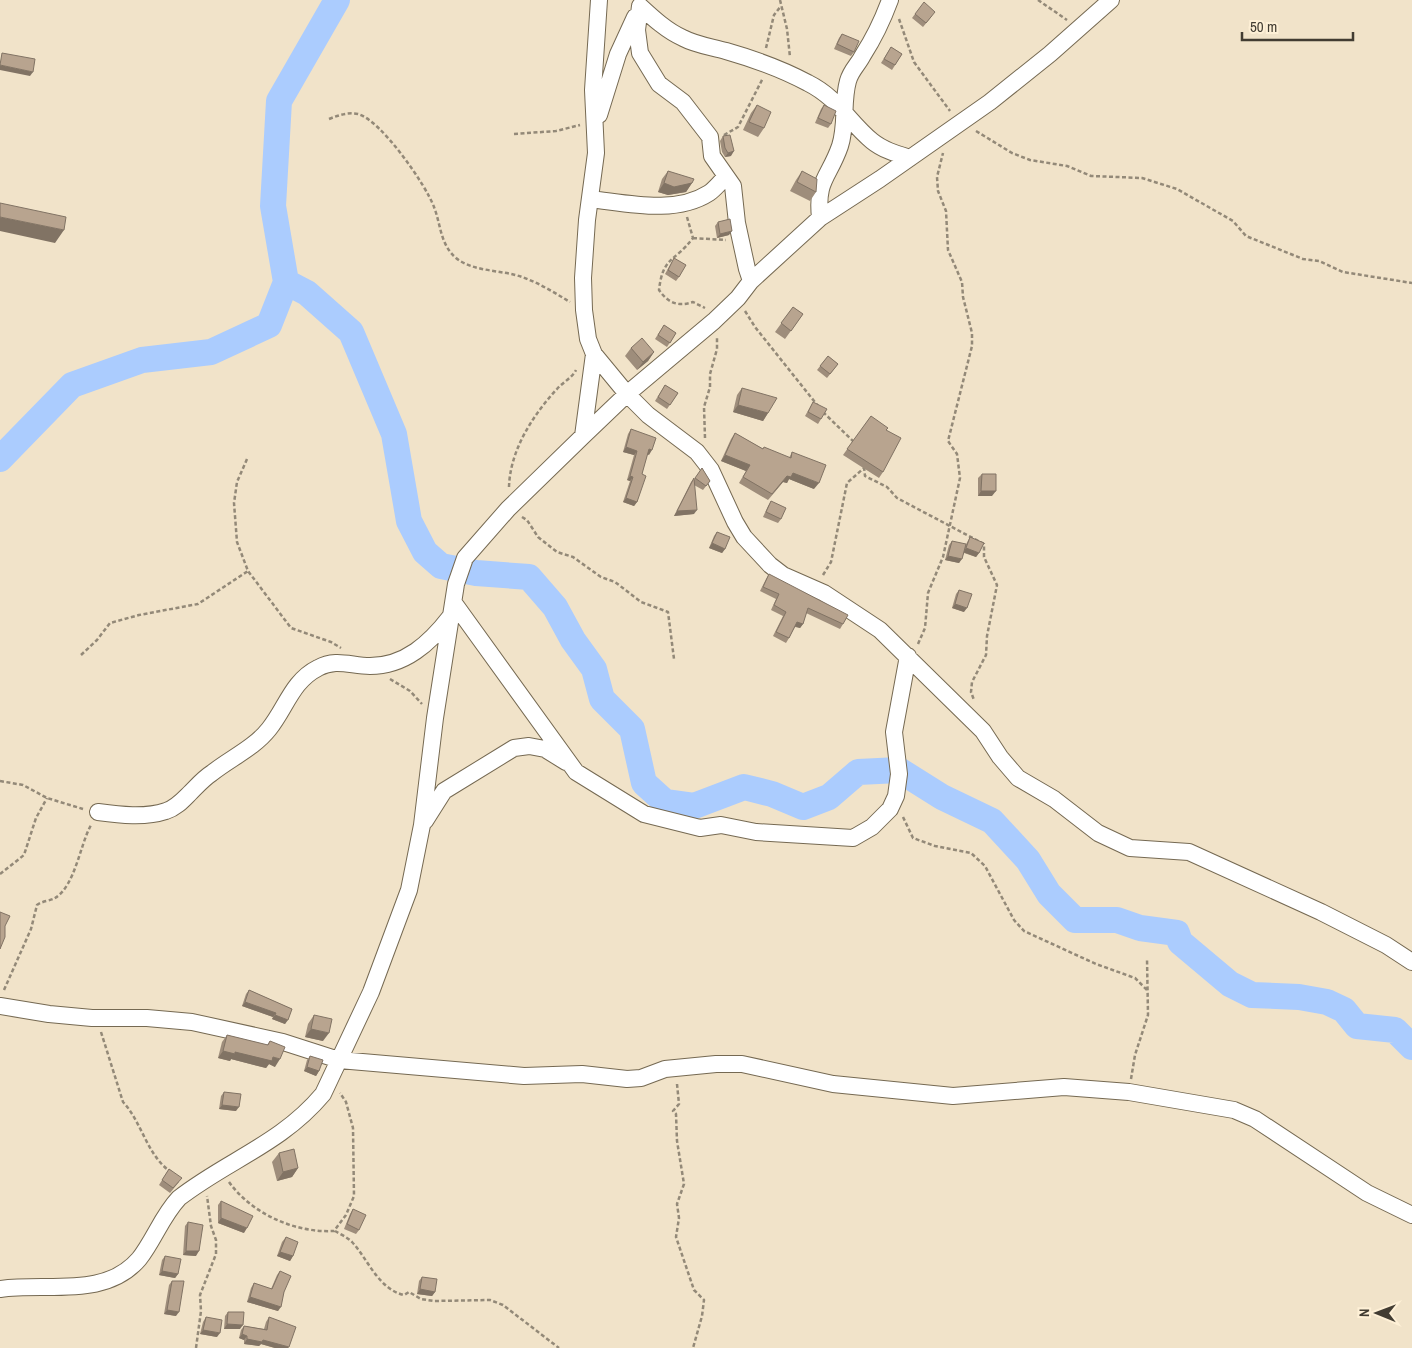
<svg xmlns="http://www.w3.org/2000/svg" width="1412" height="1348" font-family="'Archivo Narrow',sans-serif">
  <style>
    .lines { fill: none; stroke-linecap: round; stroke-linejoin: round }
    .river { stroke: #abccfe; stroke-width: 26 }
    .street-casing { stroke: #756952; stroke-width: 18 }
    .path { stroke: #938978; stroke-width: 2.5; stroke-dasharray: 4 2.5; stroke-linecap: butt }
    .street { stroke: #fff; stroke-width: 16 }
    .wall { fill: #9e8d7b }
    .shaded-wall { fill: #817364 }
    .building { fill: #b8a48f; stroke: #817364 }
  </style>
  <rect width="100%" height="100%" fill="#f1e3c9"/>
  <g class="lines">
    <path class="river" d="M286 282 307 293 351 332 394 434 409 521 425 552 441 566 476 573 529 577 555 607 573 640 594 669 602 699 632 729 644 783 665 802 694 806 744 787 772 794 803 807 829 797 858 772 899 770 942 797 992 821 1028 860 1049 894 1075 920H1117L1140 928 1177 933 1180 942 1230 984 1252 995 1299 997 1327 1002 1344 1010 1357 1026 1395 1030 1412 1047
      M0 459 72 385 142 360 211 352 269 325 286 282 273 206 279 101 337 0"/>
    <defs>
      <path id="street" d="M599 0 593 90 596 153 587 220 583 278 584 310 588 339 594 354 627 394 648 415 697 452 711 470 735 522 744 537 770 565 783 575 824 593 880 630 983 731 1000 757 1018 778 1054 799 1098 833 1130 848 1189 852 1321 912 1386 945 1412 962
        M640 6C653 18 667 31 683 38 696 45 712 47 726 51 754 59 782 69 808 83 838 98 848 121 872 141 883 150 897 154 910 158
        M640 6 637 30 640 53 659 84 683 102 710 137 712 156 733 186 737 223 747 269 751 281
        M599 115 618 54 635 17
        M590 199C627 203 675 215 709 193 715 189 720 182 726 177
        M820 218C816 179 829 178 840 146 847 125 842 102 848 81 851 70 858 65 863 55 874 38 883 19 890 0
        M583 436 594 354
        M454 603 576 772 644 814 700 828 721 825 756 832 853 838 872 827 890 809 896 796 899 774 894 732 908 656
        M98 812C120 815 145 818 166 811 176 808 183 800 190 793 197 786 204 778 212 773 231 758 254 748 269 729 286 708 292 681 318 668 336 658 351 666 370 666 405 666 430 643 450 617
        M425 821 444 791 514 748 529 746 545 749 566 762
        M0 1006 49 1014 92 1018H147L192 1022 283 1042 339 1060 524 1076 582 1074 627 1079 641 1078 665 1069 716 1064H742L833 1084 953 1096 1064 1087 1129 1092 1234 1110 1255 1119 1367 1193 1412 1215
        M0 1289C46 1282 105 1299 139 1259 154 1240 162 1216 179 1198 228 1160 281 1144 323 1094L371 992 409 890 422 825 435 718 456 584 465 558 508 509 583 436 627 394 714 321 738 298 751 281 820 218 880 179 990 102 1050 54 1111 0"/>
    </defs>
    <use href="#street" class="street-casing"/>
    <path class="path" d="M780 0 787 29 790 57
      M1038 0 1067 20
      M899 19 914 62 950 111
      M766 48 774 15 781 6
      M329 119C339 115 348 112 358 114 381 120 426 185 434 207 441 225 440 244 456 258 473 272 503 270 522 277 539 283 555 293 570 302
      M976 131 1012 153 1030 160 1067 166 1091 176 1142 178 1177 189 1233 221 1246 236 1303 259 1319 261 1343 272 1412 283
      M514 134 556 131 580 125
      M724 135 738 127 763 78
      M687 217 693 238C674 263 663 256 659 290 668 303 678 307 693 302L705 308
      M693 238 726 240
      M745 311 755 327 818 406
      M823 412 855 443
      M705 438 704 407 710 387V374L717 349V338
      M247 459 237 482 234 503 237 542 248 571 291 628 331 642 341 648
      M864 467 865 476 887 487 897 498 984 544V557L997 585 987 636 986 655 972 682 971 692 974 700
      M509 487C510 451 532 416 557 389 563 382 572 378 576 370
      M522 517 527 520 538 537 557 552 573 557 601 577 615 582 641 602 668 612 674 659
      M823 575 831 562 847 483 864 468
      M918 644 925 628 928 593 943 557 960 478 957 454 948 441 972 346V333L963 297 962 282 948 250 946 211 938 191 937 177 943 153
      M81 655 97 640 110 623 139 615 198 604 248 571
      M390 679 410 691 422 704
      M0 781 23 785 47 798 83 809
      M903 817 913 838 935 846 971 853 985 866 1014 920 1024 931 1096 964 1135 978 1148 991
      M0 874 24 855 36 818 47 798
      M4 990 31 929 37 905C42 901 50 901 55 898 75 886 80 845 91 825
      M101 1032 123 1102C142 1122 147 1156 171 1172
      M1131 1079 1135 1055 1148 1015 1147 958
      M677 1084 679 1104 673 1111 676 1114 677 1141 684 1184 677 1204 679 1218 676 1237 694 1290 704 1300 702 1316 693 1348
      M229 1182C252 1214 295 1233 334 1231L346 1215 354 1196 353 1128 346 1102 340 1093
      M335 1231C340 1234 347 1237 352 1242 368 1259 378 1289 404 1295L409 1292 421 1299 434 1301 490 1300 503 1305 559 1348
      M196 1348 201 1311 200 1295 216 1254V1240L211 1226 207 1196"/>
    <use href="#street" class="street"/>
  </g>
  <path class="wall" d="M915 14 932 16 923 27 912 18Z
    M842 34 854 52 851 56 834 49 839 38Z
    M891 47 902 54 892 70 881 63Z
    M757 105 764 128 758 137 743 130 751 113Z
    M824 105 831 124 828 128 815 123 821 109Z
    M723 136 731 156 725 157 722 152 720 141Z
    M668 171 692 183 686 192 668 195 658 192 662 179Z
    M802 171 816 192 810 201 790 191 796 180Z
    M718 222 729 235 717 238 715 226Z
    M674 258 679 277 676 281 665 274Z
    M793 307 803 314 785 339 775 332Z
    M664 325 676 333 667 347 655 339Z
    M631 348 654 352 648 361 637 370 625 356Z
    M828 356 838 364 827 378 817 370Z
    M665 385 678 393 667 409 655 401Z
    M742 388 768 413 763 421 733 412 737 395Z
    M813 402 821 419 818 424 805 416Z
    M871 416 886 430 883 472 879 478 843 455Z
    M631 429 649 455 647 454 642 474 637 502 634 506 623 502 630 481 627 480 634 455 623 452 628 434Z
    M735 433 763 449 789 458 792 452 814 489 789 479 787 483 783 482 768 500 739 483 746 471 721 461 731 439Z
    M702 468 710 481 703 490 694 485V514L674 516 691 482 694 478V480Z
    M982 474 992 496H978V478Z
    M771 501 781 519 778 523 763 517 768 506Z
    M717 532 725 549 722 553 709 548 714 536Z
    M970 537 979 553 976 557 964 553 959 563 945 560 949 545 952 541 965 546Z
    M769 574 843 624 840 629 806 613 803 624 800 628 795 627 789 638 786 643 773 636 783 616 771 610 776 599 760 591 766 579Z
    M959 590 964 612 952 608 956 594Z
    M249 990 292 1009 285 1024 272 1019 273 1017 242 1006 246 994Z
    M314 1015 323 1041 305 1037 308 1024Z
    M227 1035 267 1045 270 1041 275 1067 269 1064 266 1068 231 1059 230 1061 218 1058 222 1042Z
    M310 1056 319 1071 316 1076 304 1071 307 1060Z
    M224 1092 236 1111 219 1109 221 1096Z
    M279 1153 298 1168 292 1177 277 1181 272 1162Z
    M169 1169 179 1182 170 1193 159 1185Z
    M221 1201 244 1233 218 1223V1205Z
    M353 1209 359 1230 356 1234 344 1229 350 1214Z
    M188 1222 196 1256 183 1255 185 1226Z
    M286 1237 293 1256 290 1261 277 1256 282 1242Z
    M165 1256 178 1274 175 1278 159 1275 162 1260Z
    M280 1271 284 1292 278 1311 247 1302 251 1288 254 1283 271 1289 277 1275Z
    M422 1277 435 1292 432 1296 417 1294 419 1281Z
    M172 1281 176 1316 164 1314 169 1285Z
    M228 1312 240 1329H224L225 1316Z
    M206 1317 217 1337 200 1334 203 1322Z
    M269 1317 288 1348H275L261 1344 259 1346 244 1344V1340L239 1338 241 1330 244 1326 264 1329 266 1322Z"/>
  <path class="shaded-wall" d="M0 65 33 72 30 76 0 70Z
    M734 151 731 156 725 157 728 153Z
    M664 183H692L686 192 668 195 658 192Z
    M0 217 64 230 55 243 0 231Z
    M732 231 729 235 717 238 720 234Z
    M654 352 648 361 637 370 643 362Z
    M738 405 768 413 763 421 733 412Z
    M626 447 637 451 634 455 623 452Z
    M649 449 652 450 649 455 645 453Z
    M725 455 750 465 746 471 721 461Z
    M793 473 819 483 814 489 789 479 787 483 783 482 768 500 787 476Z
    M630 476 633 477 630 481 627 480Z
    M981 491H996L992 496H978Z
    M626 498 637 502 634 506 623 502Z
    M697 510 694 514 674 516 677 511Z
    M712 543 725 549 722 553 709 548Z
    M966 548 979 553 976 557 963 552Z
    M948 556 962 559 959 563 945 560Z
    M955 604 967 608 964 612 952 608Z
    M797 622 803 624 800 628 794 626Z
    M245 1002 276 1013 273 1017 242 1006Z
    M275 1015 288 1020 285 1024 272 1019Z
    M311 1029 329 1033 323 1041 305 1037Z
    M223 1051 235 1052 273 1057 280 1059 275 1067 269 1064 266 1068 231 1059 230 1061 218 1058Z
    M307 1067 319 1071 316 1076 304 1071Z
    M222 1105 239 1107 236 1111 219 1109Z
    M298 1168 292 1177 277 1181 283 1172Z
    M221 1218 247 1228 244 1233 218 1223Z
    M186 1251H199L196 1256 183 1255Z
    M280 1252 293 1256 290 1261 277 1256Z
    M162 1271 178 1274 175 1278 159 1275Z
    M420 1289 435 1292 432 1296 417 1294Z
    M250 1297 281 1307 278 1311 247 1302Z
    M167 1310 179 1312 176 1316 164 1314Z
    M227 1324 243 1325 240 1329H224Z
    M203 1330 220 1333 217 1337 200 1334Z
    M242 1334 247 1336 244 1340 239 1338Z
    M247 1339 263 1340 289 1347 288 1348H275L261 1344 259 1346 244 1344Z"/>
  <path class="building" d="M924 2 935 12 926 23 915 14Z
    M842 34 859 41 854 52 837 44Z
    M891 47 902 54 895 65 884 59Z
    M2 53 35 59 33 72 0 65Z
    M757 105 771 112 764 128 749 122Z
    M824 105 836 111 831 124 818 118Z
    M730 135 734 151 728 153 725 148 723 136Z
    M668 171 694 179 692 183 674 187 664 183Z
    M802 171 817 179 816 192 797 182Z
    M0 203 66 217 64 230 0 217Z
    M730 219 732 231 720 234 718 222Z
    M674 258 686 265 679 277 668 270Z
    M793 307 803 314 791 331 781 323Z
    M664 325 676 333 670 343 658 335Z
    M642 338 654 352 643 362 631 348Z
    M828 356 838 364 830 374 820 366Z
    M665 385 678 393 670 405 658 397Z
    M742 388 777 398 768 413 738 405Z
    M813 402 827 409 821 419 808 412Z
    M871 416 888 428 886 430 901 438 883 472 847 449Z
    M631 429 656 438 652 450 649 449 642 474 646 476 637 502 626 498 633 477 630 476 637 451 626 447Z
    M735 433 763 449 764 447 791 458 792 452 826 465 819 483 793 473 791 477 787 476 772 494 743 477 750 465 725 455Z
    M702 468 710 481 706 486 695 478Z
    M982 474H996V491H981Z
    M694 478 697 510 677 511Z
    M771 501 786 508 781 519 766 512Z
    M717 532 730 537 725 549 712 543Z
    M970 537 984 543 979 553 966 548Z
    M952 541 966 544 962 559 948 556Z
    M769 574 848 615 843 624 808 608 803 624 797 622 789 638 776 632 786 612 774 605 779 594 763 587Z
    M959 590 972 594 967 608 955 604Z
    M0 912 10 916 5 926V937L0 949Z
    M249 990 292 1009 288 1020 275 1015 276 1013 245 1002Z
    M314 1015 332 1019 329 1033 311 1029Z
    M227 1035 268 1045 270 1041 285 1047 280 1059 273 1057 272 1061 235 1052V1054L223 1051Z
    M310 1056 323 1060 319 1071 307 1067Z
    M224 1092 241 1094 239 1107 222 1105Z
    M294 1149 298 1168 283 1172 279 1153Z
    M169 1169 182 1178 173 1188 162 1180Z
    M221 1201 253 1216 247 1228 221 1218Z
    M353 1209 366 1215 359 1230 347 1224Z
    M188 1222 203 1225 199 1251H186Z
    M286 1237 298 1242 293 1256 280 1252Z
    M165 1256 181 1259 178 1274 162 1271Z
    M280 1271 291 1276 284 1292 281 1307 250 1297 254 1283 272 1289Z
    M422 1277 437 1279 435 1292 420 1289Z
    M172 1281H184L179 1312 167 1310Z
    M228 1312H244L243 1325 227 1324Z
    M206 1317 222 1320 220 1333 203 1330Z
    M269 1317 296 1327 289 1347 263 1340 262 1342 247 1339V1336L242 1334 244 1326 267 1330Z"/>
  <g transform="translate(1377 1313) rotate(271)" stroke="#fef0d6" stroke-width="4" paint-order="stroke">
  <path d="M0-4L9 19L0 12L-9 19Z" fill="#423c32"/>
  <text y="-8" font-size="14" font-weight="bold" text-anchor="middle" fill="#423c32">N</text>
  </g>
  <path d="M1242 32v8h111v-8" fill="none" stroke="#423c32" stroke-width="2.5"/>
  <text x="1250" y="32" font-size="15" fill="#423c32" stroke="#fef0d6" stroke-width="4" paint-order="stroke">50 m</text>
</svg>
